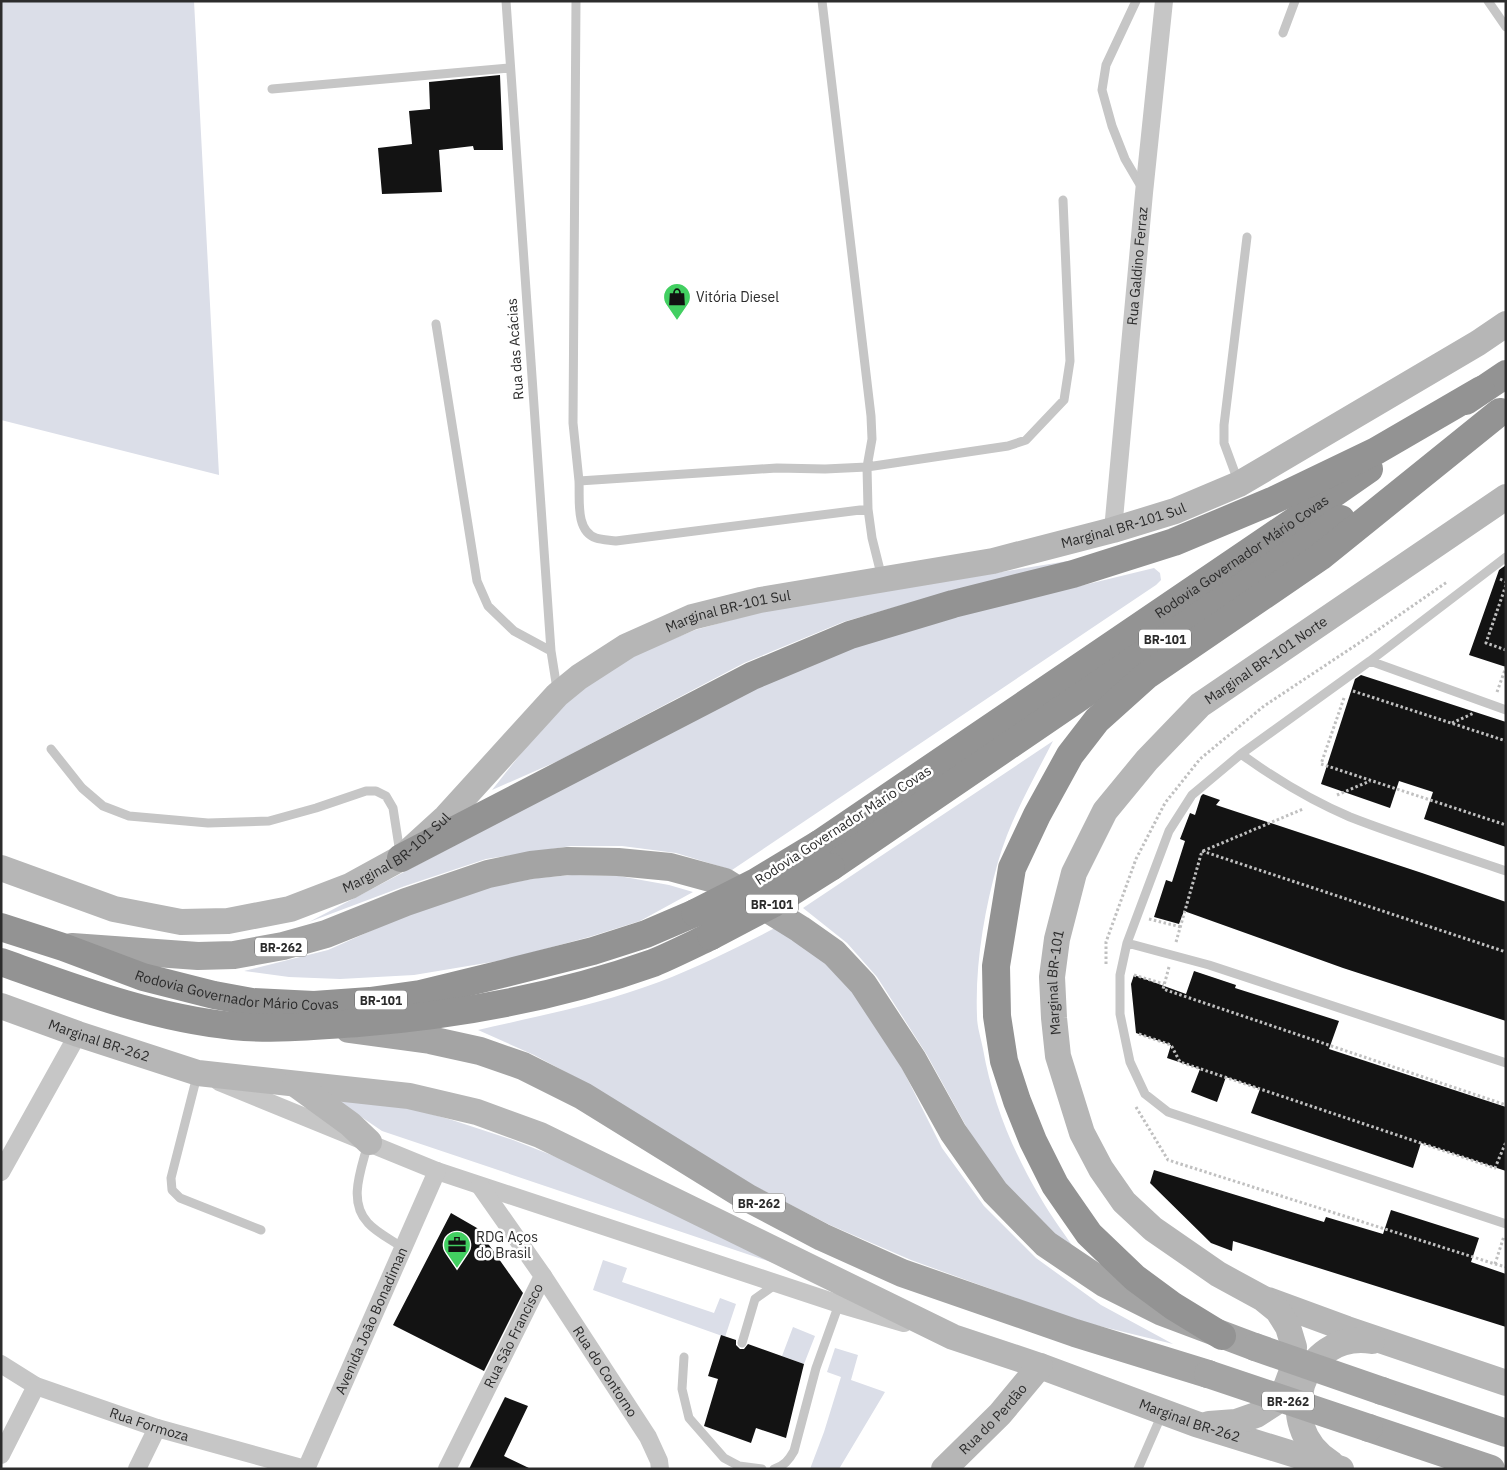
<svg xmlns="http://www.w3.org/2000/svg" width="1507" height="1470" font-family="'IBM Plex Sans',sans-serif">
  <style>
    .green { fill: #dbdee8 }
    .building { fill: #131313 }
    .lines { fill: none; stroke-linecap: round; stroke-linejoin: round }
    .path { stroke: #c0c0c0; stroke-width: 3; stroke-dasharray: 2.5 2.5; stroke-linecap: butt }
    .lane { stroke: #c6c6c6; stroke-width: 9 }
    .street { stroke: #c6c6c6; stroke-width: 18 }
    .secondary { stroke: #b6b6b6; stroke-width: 26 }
    .primary { stroke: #a4a4a4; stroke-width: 28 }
    .highway { stroke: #939393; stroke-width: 28 }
    .primary-bridge { stroke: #a4a4a4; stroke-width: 28 }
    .highway-bridge { stroke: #939393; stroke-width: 28 }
    .labels { text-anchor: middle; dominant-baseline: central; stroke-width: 5; stroke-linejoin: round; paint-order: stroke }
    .shield { fill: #fff; stroke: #6b6b6b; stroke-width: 1 }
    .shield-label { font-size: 12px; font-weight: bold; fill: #2c2c2c }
    .street-label { font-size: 14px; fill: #2c2c2c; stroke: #fff }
    .poi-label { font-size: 14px; fill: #2c2c2c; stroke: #fff; text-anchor: start }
  </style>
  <rect width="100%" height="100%" fill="#fff"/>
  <path class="green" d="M1 1H194L219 475 1 420Z
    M1074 560 948 592 843 622 744 663 558 761 492 790 550 717 581 690 634 655 695 630 760 612Z
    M1154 568 1160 573 1161 580 1156 585 732 870 676 853 622 846H571L486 859 405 886 309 922 756 687 853 648 957 616Z
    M1053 741C1033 780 1010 820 998 862 984 911 975 965 977 1016 977 1027 981 1038 983 1049 992 1101 1013 1152 1040 1197 1052 1218 1067 1237 1080 1257L1004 1187 966 1126 927 1055 877 977 847 943 803 908Z
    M572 875 619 876 669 885 693 892 640 921 589 937 504 960 414 975 340 979 289 977 244 971 328 950 413 912 493 886 538 878Z
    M777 927 828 962 854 994 902 1068 942 1148 984 1206 1036 1258 1101 1305 1173 1344 1079 1321 911 1260 830 1225 756 1187 590 1085 534 1055 478 1030C538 1016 601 1004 659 982 700 966 738 947 777 927Z
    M326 1093 381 1100 452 1120 513 1140 587 1169 774 1263 382 1131Z
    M603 1260 627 1268 622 1282 714 1313 720 1298 736 1304 725 1337 593 1290Z
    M793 1327 815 1336 804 1364 782 1356Z
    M835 1348 858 1355 851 1380 885 1392 839 1469H810L824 1432 841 1377 827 1372Z"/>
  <path class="building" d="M500 75 503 150H474L473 146 439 150 442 192 382 194 378 148 412 144 409 111 430 109 429 82Z
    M1506 565V667L1469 655 1499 570Z
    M1361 675 1506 722V847L1424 819 1433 792 1399 781 1390 808 1321 784 1355 679Z
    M1203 794 1220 800 1216 805 1422 873 1506 902V1021L1343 968 1184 911 1179 924 1154 917 1166 880 1172 882 1185 841 1180 839 1190 813 1195 815 1201 796Z
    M1194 971 1236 985 1235 988 1339 1021 1329 1049 1506 1107V1171L1421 1143 1413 1168 1251 1113 1260 1089 1226 1077 1217 1102 1191 1092 1200 1069 1167 1058 1171 1045 1136 1033 1131 984 1134 975 1186 994Z
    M1154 1170 1324 1222 1326 1217 1383 1234 1391 1210 1479 1238 1471 1262 1506 1274V1327L1233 1241 1232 1251 1211 1243 1150 1183Z
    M451 1213 477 1228 523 1293 484 1371 393 1325Z
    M721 1335 736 1340V1345L740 1349H744L748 1344 804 1364 786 1438 756 1428 751 1443 704 1426 718 1379 708 1376Z
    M505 1397 528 1406 504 1456 531 1469H469Z"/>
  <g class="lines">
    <path class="path" d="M1500 579 1506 582
      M1506 585 1486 643 1506 650
      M1353 691 1506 741
      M1497 692 1506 667
      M1344 698 1321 764 1506 825
      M1452 723 1474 713
      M1337 795 1370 781
      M1202 851 1506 952
      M1203 851 1303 809
      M1149 919 1181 927
      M1176 942 1202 851
      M1106 964V942L1136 859 1165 803 1200 759 1264 706 1359 643 1447 582
      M1169 967 1163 989 1506 1105
      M1134 975 1164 984
      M1139 1034 1171 1045 1180 1062 1495 1168 1506 1142
      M1136 1107 1168 1160 1495 1264 1504 1236
      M1495 1264 1506 1267"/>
    <path class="lane" d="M506 1 551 651 557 689
      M576 1 573 423 579 481 777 468 825 469 867 467 868 509 872 538 882 578
      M822 1 871 416 872 439 867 467 1008 446 1026 440 1064 400 1070 361 1063 200
      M1136 1 1106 65 1102 90 1112 126 1125 159 1142 188
      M1488 1 1506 27
      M1283 33 1295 1
      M272 89 509 68
      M436 324 477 581 488 606 514 631 551 651
      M579 481C580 499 575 531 596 538 602 540 610 540 616 541L868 509
      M1238 481 1224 443V425L1247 237
      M1506 557 1370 661 1241 754 1192 795 1169 831 1127 943 1120 975V1014L1130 1062 1145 1094 1168 1112 1506 1224
      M1370 661 1506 710
      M51 749 82 788 103 806 129 816 208 823 269 821 316 808 366 791H376L386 796 393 808 400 853
      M1241 754C1274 778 1312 801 1350 817 1401 837 1454 853 1506 871
      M1127 943 1209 965 1506 1063
      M197 1076 171 1178 172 1190 180 1198 261 1230
      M368 1143C362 1168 347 1201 368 1223 377 1233 392 1240 403 1248
      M742 1343 755 1299 776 1284
      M684 1357 682 1389 689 1418 724 1458 739 1466 762 1469
      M774 1469C784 1466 789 1460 794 1451L816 1368 839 1304
      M1138 1469 1162 1414"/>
    <g class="street">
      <path id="s1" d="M1113 530 1144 193 1164 1"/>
      <path d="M219 1082 437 1171 839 1304 904 1323"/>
      <path d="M1 1172 78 1034"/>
      <path id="s2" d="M543 1276 648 1437 659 1461 660 1469"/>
      <path id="s3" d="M1 1364 36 1386 157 1428 305 1469"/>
      <path d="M1 1455 36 1386"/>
      <path d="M137 1469 157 1428"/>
      <path id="s4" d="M306 1469 437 1171"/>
      <path id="s5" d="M447 1469 543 1276 480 1186"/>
    </g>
    <g class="secondary">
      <path id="s6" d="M1 868 114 909 181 922 228 921 290 909 350 886 401 858 446 817 557 695 579 677 627 646 692 617 760 600 993 561 1113 530 1175 511 1239 484 1478 343 1506 324"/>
      <path id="s7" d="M1 1006 78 1034 198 1073 409 1096 477 1112 540 1135 953 1337 1040 1366 1196 1424 1341 1469"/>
      <path d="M295 1084 350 1124 369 1142"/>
      <path d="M1268 1300 1347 1329 1506 1383"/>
      <path id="s8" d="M1209 1424 1236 1422 1256 1415 1273 1404 1286 1387 1293 1368 1294 1347 1288 1327 1278 1311 1262 1298 1218 1274 1153 1229 1124 1202 1101 1169 1082 1133 1058 1056 1054 1018 1052 977 1057 939 1074 873 1105 811 1147 760 1200 705 1506 497"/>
      <path d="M1331 1463C1270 1426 1302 1330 1372 1341"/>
      <path id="s9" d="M944 1469 1000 1414 1040 1366"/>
    </g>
    <path class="primary" d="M72 947 198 956 234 955 283 946 326 934 406 902 488 874 531 865 568 861 618 862 670 867 725 882 800 929 834 953 863 984 913 1060 953 1132 995 1192 1046 1244 1104 1283 1162 1312 1255 1347
      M349 1029 430 1040 480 1051 523 1066 583 1096 748 1198 822 1237 902 1273 1075 1333 1208 1374
      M1382 1391 1506 1433
      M1369 1428 1491 1469"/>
    <g class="highway">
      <path d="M1466 401 1506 374"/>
      <path id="s10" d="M819 844 1293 522 1369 469"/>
      <path d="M401 858 752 676 850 635 953 604 1073 574 1174 542 1272 501 1376 451 1481 390"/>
      <path d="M831 867 1341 519"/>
      <path id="s11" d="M1 927 63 947 143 977 214 995 252 1002 314 1005 370 1001 420 994 506 973 593 951 646 934 695 913"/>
      <path d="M1 962C77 989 153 1018 233 1026 274 1030 317 1026 358 1023 457 1015 558 997 653 963 672 955 692 945 711 936"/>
      <path d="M1222 1336 1173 1306 1135 1278 1089 1234 1055 1185 1033 1141 1017 1101 1004 1061 997 1016 996 966 1012 868 1037 815 1070 755 1097 720 1146 676 1320 557 1500 412"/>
    </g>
    <path class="primary-bridge" d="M1255 1347 1382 1391
      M1208 1374 1369 1428"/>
    <path class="highway-bridge" d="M695 913 756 882 819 844
      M711 936 774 903 831 867"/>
  </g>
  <defs>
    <symbol id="shop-pin" viewBox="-11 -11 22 30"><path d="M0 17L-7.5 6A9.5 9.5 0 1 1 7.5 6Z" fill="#42cf61" stroke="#fff"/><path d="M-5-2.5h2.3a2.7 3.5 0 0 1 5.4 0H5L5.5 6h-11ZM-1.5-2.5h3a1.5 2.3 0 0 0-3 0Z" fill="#111"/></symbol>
    <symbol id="office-pin" viewBox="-11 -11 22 30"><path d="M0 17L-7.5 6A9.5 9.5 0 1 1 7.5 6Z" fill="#42cf61" stroke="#fff"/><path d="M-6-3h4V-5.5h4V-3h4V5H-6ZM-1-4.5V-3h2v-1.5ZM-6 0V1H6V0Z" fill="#111"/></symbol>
  </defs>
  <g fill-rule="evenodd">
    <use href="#shop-pin" x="661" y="281" width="32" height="43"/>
    <use href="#office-pin" x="441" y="1229" width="32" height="43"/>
  </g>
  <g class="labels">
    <g class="shield">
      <rect x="1139" y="629.5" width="52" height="19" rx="4"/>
      <rect x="746" y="894.5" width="52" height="19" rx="4"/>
      <rect x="255" y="937.5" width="52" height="19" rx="4"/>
      <rect x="355" y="990.5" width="52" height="19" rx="4"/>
      <rect x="733" y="1193.5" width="52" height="19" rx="4"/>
      <rect x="1262" y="1391.5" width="52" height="19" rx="4"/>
    </g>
    <g class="shield-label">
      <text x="1165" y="639">BR-101</text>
      <text x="772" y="904">BR-101</text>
      <text x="281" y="947">BR-262</text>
      <text x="381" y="1000">BR-101</text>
      <text x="759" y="1203">BR-262</text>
      <text x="1288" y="1401">BR-262</text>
    </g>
    <g class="street-label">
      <text stroke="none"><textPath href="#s1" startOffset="265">Rua Galdino Ferraz</textPath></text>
      <text transform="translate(515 349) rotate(-94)">Rua das Acácias</text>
      <text stroke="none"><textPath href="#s6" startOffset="1245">Marginal BR-101 Sul</textPath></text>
      <text stroke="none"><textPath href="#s10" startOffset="511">Rodovia Governador Mário Covas</textPath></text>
      <text stroke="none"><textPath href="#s6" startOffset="840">Marginal BR-101 Sul</textPath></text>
      <text stroke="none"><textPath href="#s8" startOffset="999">Marginal BR-101 Norte</textPath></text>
      <text transform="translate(843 825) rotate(-33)">Rodovia Governador Mário Covas</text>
      <text stroke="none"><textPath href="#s6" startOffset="420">Marginal BR-101 Sul</textPath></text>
      <text stroke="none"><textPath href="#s8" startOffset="596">Marginal BR-101</textPath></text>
      <text stroke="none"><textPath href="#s11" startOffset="246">Rodovia Governador Mário Covas</textPath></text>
      <text stroke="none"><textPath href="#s7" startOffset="104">Marginal BR-262</textPath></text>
      <text stroke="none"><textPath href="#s4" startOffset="162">Avenida João Bonadiman</textPath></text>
      <text stroke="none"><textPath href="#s5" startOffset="149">Rua São Francisco</textPath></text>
      <text stroke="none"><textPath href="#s2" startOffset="114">Rua do Contorno</textPath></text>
      <text stroke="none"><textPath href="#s9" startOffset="70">Rua do Perdão</textPath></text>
      <text stroke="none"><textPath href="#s7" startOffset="1268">Marginal BR-262</textPath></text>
      <text stroke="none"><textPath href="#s3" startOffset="161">Rua Formoza</textPath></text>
    </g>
    <g class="poi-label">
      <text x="696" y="297">Vitória Diesel</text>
      <text x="476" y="1237">RDG Aços<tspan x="476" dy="16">do Brasil</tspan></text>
    </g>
  </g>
  <rect width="1507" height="1470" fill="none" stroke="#2c2c2c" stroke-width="5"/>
</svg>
